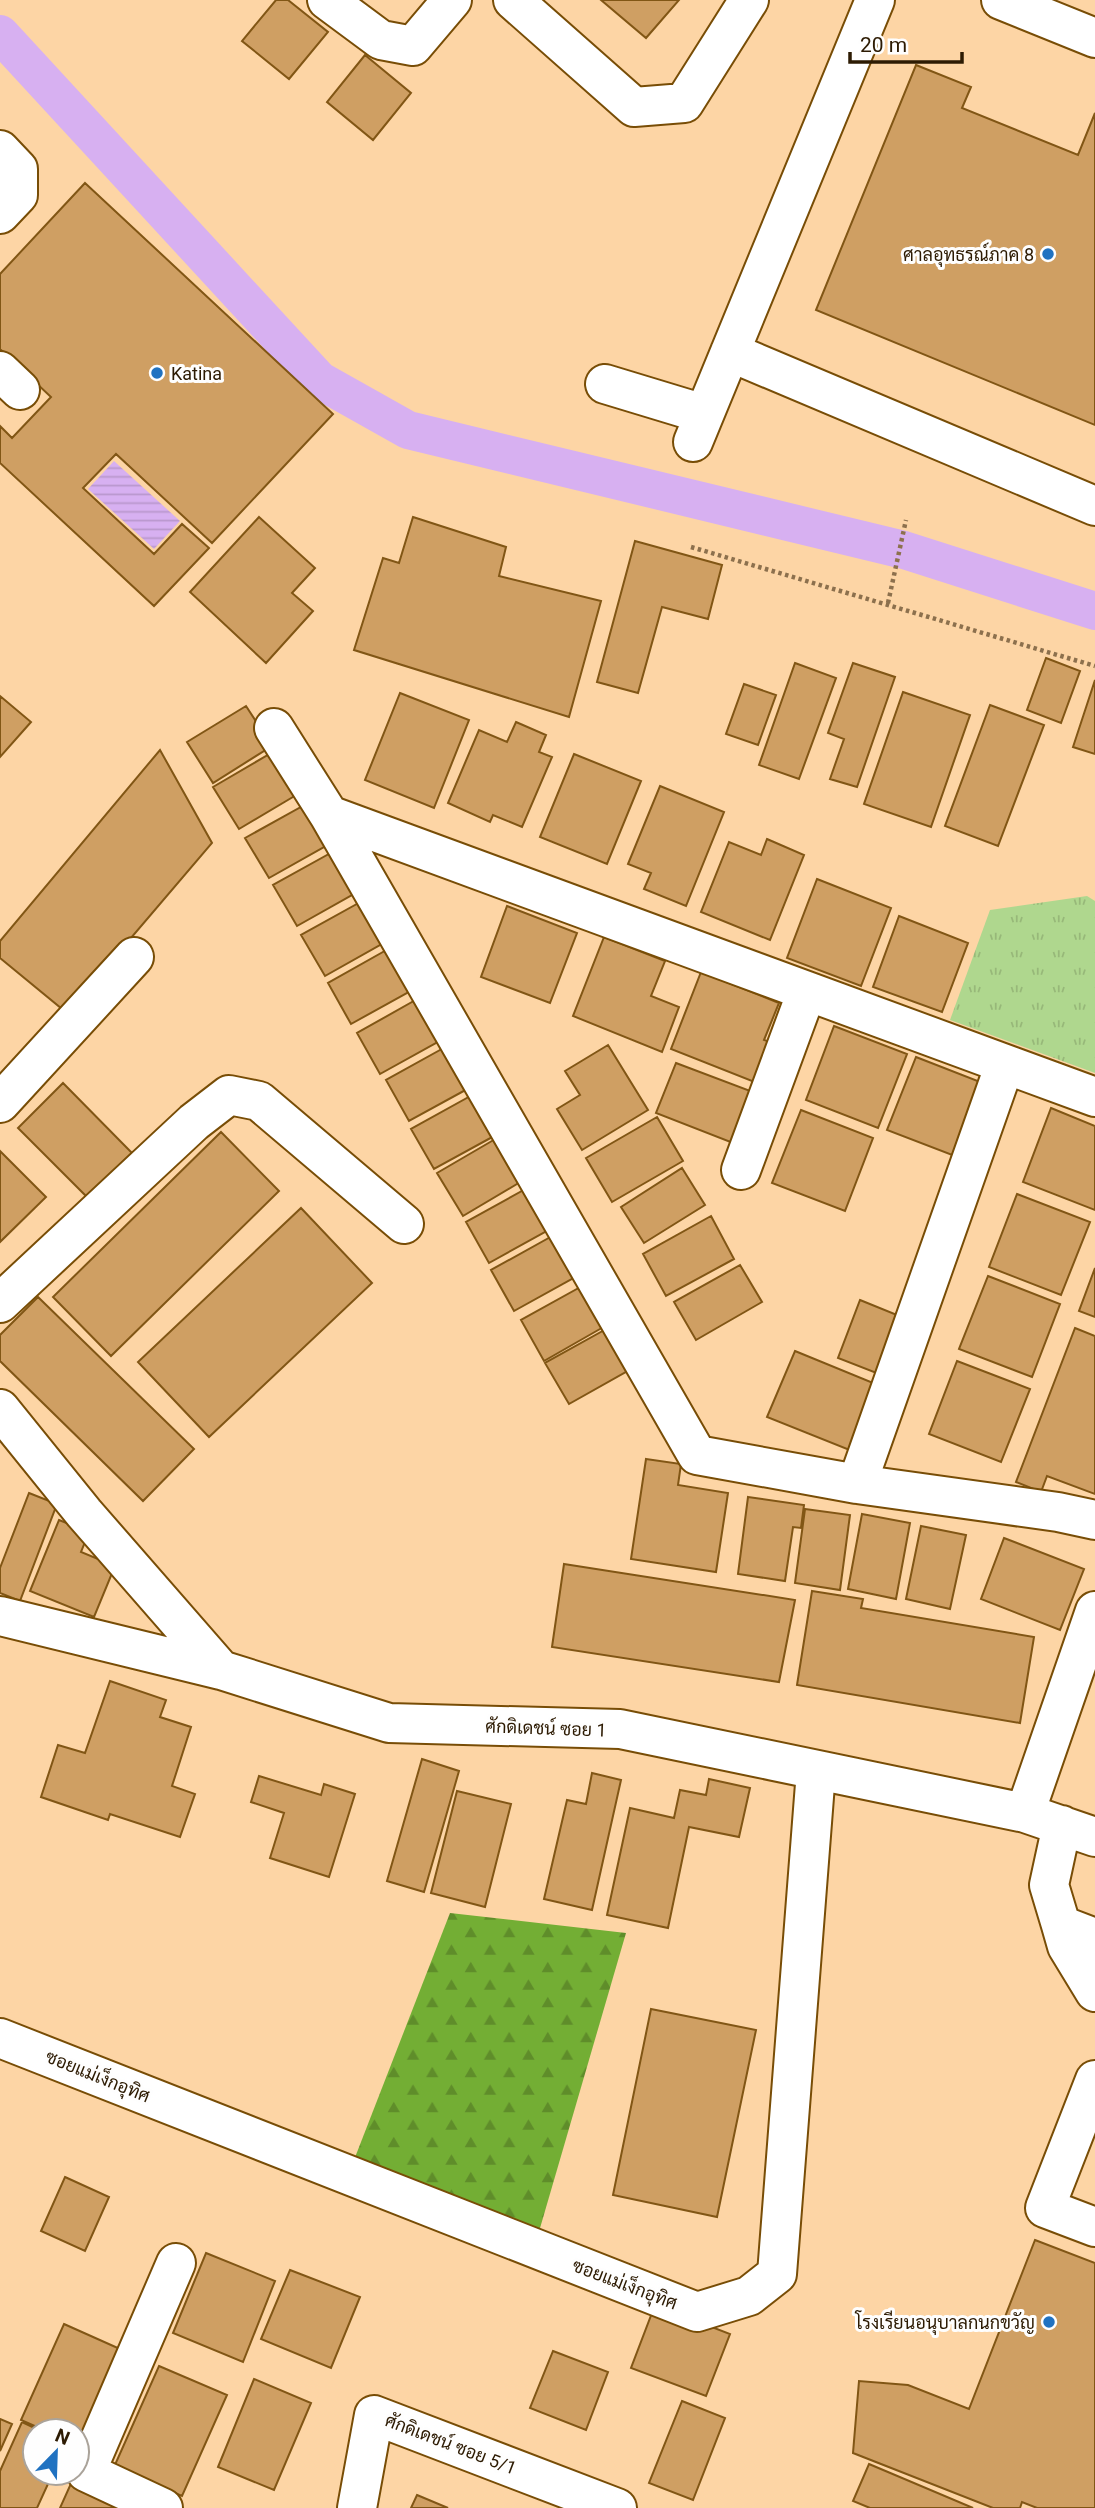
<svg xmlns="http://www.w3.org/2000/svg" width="1095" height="2508" font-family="Roboto,Sarabun,sans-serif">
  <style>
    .grass { fill: url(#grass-tufts) }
    .forest { fill: url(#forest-firs) }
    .water { fill: url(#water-rules) }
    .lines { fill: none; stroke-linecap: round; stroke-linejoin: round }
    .canal { stroke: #d7b0f1; stroke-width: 38 }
    .building { fill: #cf9f63; stroke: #815615; stroke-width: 2 }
    .minor-casing { stroke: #784d06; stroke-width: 42 }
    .path { stroke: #8c704d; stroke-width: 4.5; stroke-dasharray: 3.5 3.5; stroke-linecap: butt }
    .minor { stroke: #fff; stroke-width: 38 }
    .poi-dot { fill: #2072c1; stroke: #fefefe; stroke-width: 2.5 }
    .labels { text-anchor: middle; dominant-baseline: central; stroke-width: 6; stroke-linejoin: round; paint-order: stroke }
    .poi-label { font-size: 18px; fill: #2d1b03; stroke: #fefefe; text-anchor: end }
    .street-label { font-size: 18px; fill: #2d1b03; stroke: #fefefe }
  </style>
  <defs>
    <pattern id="grass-tufts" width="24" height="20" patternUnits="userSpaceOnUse" patternTransform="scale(1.75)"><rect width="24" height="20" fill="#afd78e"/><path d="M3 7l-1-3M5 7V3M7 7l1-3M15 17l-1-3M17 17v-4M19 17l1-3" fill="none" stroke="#97b879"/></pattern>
    <pattern id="forest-firs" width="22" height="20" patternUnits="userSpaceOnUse" patternTransform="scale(1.75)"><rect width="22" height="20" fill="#73ae34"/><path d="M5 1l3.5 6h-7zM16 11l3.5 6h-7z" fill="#5f8d2a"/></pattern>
    <pattern id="water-rules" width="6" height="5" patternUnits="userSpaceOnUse" patternTransform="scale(1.75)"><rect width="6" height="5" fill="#d7b0f1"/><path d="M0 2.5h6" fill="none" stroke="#b997cd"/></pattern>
  </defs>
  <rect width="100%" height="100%" fill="#fdd5a5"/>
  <path class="grass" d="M1087 896 1095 901V1073L950 1020 990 910Z"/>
  <path class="forest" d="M450 1913 626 1933 538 2235 354 2160Z"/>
  <path class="water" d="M114 461 180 521 154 549 88 489Z"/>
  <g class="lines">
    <path class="canal" d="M0 34 319 380 408 430 904 550 1095 611"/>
  </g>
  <path class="building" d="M276 0H288L328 32 289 79 242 41Z
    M601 0H679L646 38Z
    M365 55 411 93 373 140 327 102Z
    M916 65 971 87 962 108 1078 155 1095 113V425L816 310Z
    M85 183 333 414 212 543 116 454 83 488 154 554 182 524 209 548 154 606 0 463V426L12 438 51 397 0 349V274Z
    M259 517 315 568 292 593 313 611 266 663 190 592Z
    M413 517 506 547 499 576 601 601 569 717 354 650 383 558 399 563Z
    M635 541 722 565 708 619 662 607 638 693 597 682Z
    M1046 658 1080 671 1061 723 1027 710Z
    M795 663 836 678 799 779 759 765Z
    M853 663 895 677 857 787 830 779 844 739 828 733Z
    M1095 680V754L1073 747Z
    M744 684 776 695 758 745 726 734Z
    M903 692 970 715 931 827 864 804Z
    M400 693 469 720 434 808 365 780Z
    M0 696 31 722 0 757Z
    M990 705 1044 725 998 846 945 826Z
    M246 706 272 746 213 783 187 742Z
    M516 722 546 735 539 752 552 757 522 827 493 815 490 822 448 803 479 730 507 742Z
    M278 749 303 791 239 829 213 787Z
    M160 750 212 843 67 1013 0 958V941Z
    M574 754 641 781 607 864 540 837Z
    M660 786 724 812 686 906 644 889 651 873 628 864Z
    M308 803 331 843 269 878 245 838Z
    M767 839 804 855 770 940 701 912 729 842 761 855Z
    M336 850 359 891 297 926 273 885Z
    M817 879 891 908 861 986 787 958Z
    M364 900 387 941 325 976 301 935Z
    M507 906 577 933 550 1003 481 977Z
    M899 916 968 943 942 1012 873 987Z
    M604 937 665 961 651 996 679 1007 662 1052 573 1016Z
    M390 948 414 989 351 1024 328 983Z
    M701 972 779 1003 764 1040 773 1043 757 1083 671 1049Z
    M419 998 443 1039 380 1074 357 1033Z
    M834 1026 907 1054 878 1128 806 1100Z
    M449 1045 471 1087 409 1121 386 1080Z
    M608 1045 648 1110 582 1150 557 1109 580 1095 565 1071Z
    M916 1057 988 1085 960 1158 887 1130Z
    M676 1063 753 1092 733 1143 656 1113Z
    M63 1083 132 1153 87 1197 18 1128Z
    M474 1094 496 1135 434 1169 411 1129Z
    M1051 1108 1095 1126V1210L1023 1182Z
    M801 1110 873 1138 845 1211 772 1183Z
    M657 1117 683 1161 612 1202 586 1158Z
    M221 1132 279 1191 111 1356 53 1297Z
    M497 1138 522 1181 463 1216 437 1173Z
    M0 1151 46 1197 0 1242Z
    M682 1168 705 1205 644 1243 621 1207Z
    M529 1187 552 1228 489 1263 466 1222Z
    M1017 1194 1090 1222 1061 1295 989 1267Z
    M301 1208 372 1283 209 1437 138 1362Z
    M711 1216 734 1259 666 1296 643 1254Z
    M554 1235 577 1276 514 1311 491 1270Z
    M740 1265 762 1302 696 1340 674 1302Z
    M1095 1268V1317L1079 1311Z
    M988 1276 1060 1304 1032 1377 959 1349Z
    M584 1285 607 1325 544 1361 521 1320Z
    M38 1297 194 1449 143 1501 0 1361V1335Z
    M860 1300 902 1317 879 1374 838 1358Z
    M608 1328 631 1369 569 1404 545 1363Z
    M1075 1328 1095 1336V1494L1047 1476 1041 1492 1016 1482Z
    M795 1351 883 1387 857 1453 767 1417Z
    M957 1361 1030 1389 1001 1462 929 1434Z
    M646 1459 681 1464 678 1485 728 1493 716 1572 631 1559Z
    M29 1493 57 1504 20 1601 0 1593V1568Z
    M748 1497 804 1505 801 1528 793 1527 785 1581 738 1574Z
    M805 1509 850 1515 840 1590 795 1583Z
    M862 1514 910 1523 896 1599 848 1589Z
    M59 1520 89 1532 81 1552 115 1566 94 1617 30 1591Z
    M921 1526 966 1535 950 1609 906 1599Z
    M1004 1538 1084 1569 1060 1630 981 1599Z
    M564 1564 795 1600 779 1682 552 1647Z
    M812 1591 863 1599 861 1608 1034 1637 1020 1723 797 1685Z
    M110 1681 166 1700 160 1717 191 1727 172 1786 195 1794 180 1837 110 1814 108 1820 41 1797 58 1745 85 1753Z
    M422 1759 459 1771 424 1892 387 1881Z
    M592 1773 621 1780 592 1910 544 1899 567 1800 586 1804Z
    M259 1776 321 1795 324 1784 355 1794 329 1877 270 1858 284 1813 251 1802Z
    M709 1779 750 1788 739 1837 689 1827 668 1928 607 1915 630 1808 674 1818 680 1790 706 1795Z
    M457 1791 511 1804 485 1907 431 1893Z
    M651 2009 756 2030 717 2217 613 2195Z
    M65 2177 109 2197 85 2251 41 2231Z
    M1035 2240 1095 2263V2508H1037L1022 2502 1020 2508H993L853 2453 859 2381 908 2385 969 2409Z
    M206 2253 275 2281 243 2362 173 2333Z
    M290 2270 360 2297 331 2368 261 2339Z
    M655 2305 730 2334 706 2396 631 2368Z
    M64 2324 129 2353 77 2445V2431H46L21 2420Z
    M553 2351 608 2372 586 2430 530 2408Z
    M159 2366 227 2395 182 2496 114 2467Z
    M254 2379 311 2403 274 2490 218 2467Z
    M682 2401 725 2418 693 2500 649 2483Z
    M0 2419 12 2424 0 2451Z
    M22 2422 41 2431H35V2473H53L37 2508H0V2471Z
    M869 2464 973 2508H870L853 2501Z
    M73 2479 138 2508H60Z
    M417 2495 448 2508H411Z"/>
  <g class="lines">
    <defs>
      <path id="minor" d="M327 0 381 40 413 46 452 0
        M513 0 634 107 684 103 749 0
        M1001 0 1095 38
        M0 150 18 169V195L0 214
        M730 352 1095 506
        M0 371 20 390
        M605 384 704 414
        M693 442 875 0
        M274 728 329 815 697 1455 857 1484 1058 1512 1095 1520
        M329 815 1095 1097
        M0 1103 134 957
        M741 1170 807 991
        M0 1303 194 1122 229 1095 259 1101 404 1224
        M0 1409 84 1513 221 1670
        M857 1484 1005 1064
        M0 1616 221 1670 389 1723 620 1729 1025 1813 1095 1837
        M1025 1813 1095 1611
        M1061 1925 1049 1885 1062 1825
        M1095 1938 1061 1925 1067 1946 1095 1992
        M0 2038 697 2312 749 2296 777 2274 816 1771
        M1095 2080 1045 2208 1095 2227
        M163 2508 86 2472 176 2263
        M357 2508 374 2415 617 2508"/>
    </defs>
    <use href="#minor" class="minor-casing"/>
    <path class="path" d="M691 547 1095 666
      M888 603 906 520"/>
    <use href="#minor" class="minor"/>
  </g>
  <g class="poi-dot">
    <circle cx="1048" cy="254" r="7"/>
    <circle cx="157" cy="373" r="7"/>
    <circle cx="1049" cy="2322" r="7"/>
  </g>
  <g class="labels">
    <g class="poi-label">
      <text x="1034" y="254">ศาลอุทธรณ์ภาค 8</text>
      <text x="171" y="373" text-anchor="start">Katina</text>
      <text x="1035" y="2322">โรงเรียนอนุบาลกนกขวัญ</text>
    </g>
    <g class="street-label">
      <text transform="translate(546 1728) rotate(2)">ศักดิเดชน์ ซอย 1</text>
      <text transform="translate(98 2076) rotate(22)">ซอยแม่เง็กอุทิศ</text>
      <text transform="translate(625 2284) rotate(21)">ซอยแม่เง็กอุทิศ</text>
      <text transform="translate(451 2444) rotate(21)">ศักดิเดชน์ ซอย 5/1</text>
    </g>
  </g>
  <g transform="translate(56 2452) rotate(23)"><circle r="33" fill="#fefefe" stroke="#aaa39a" stroke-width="2"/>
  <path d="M0-5L12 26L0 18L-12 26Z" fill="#2072c1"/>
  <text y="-10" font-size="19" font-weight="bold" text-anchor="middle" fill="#2d1b03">N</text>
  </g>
  <path d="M850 52v10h112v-10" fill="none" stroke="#2d1b03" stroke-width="3.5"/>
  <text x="860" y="52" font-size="21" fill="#2d1b03" stroke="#fefefe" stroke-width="5" paint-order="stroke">20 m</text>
</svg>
